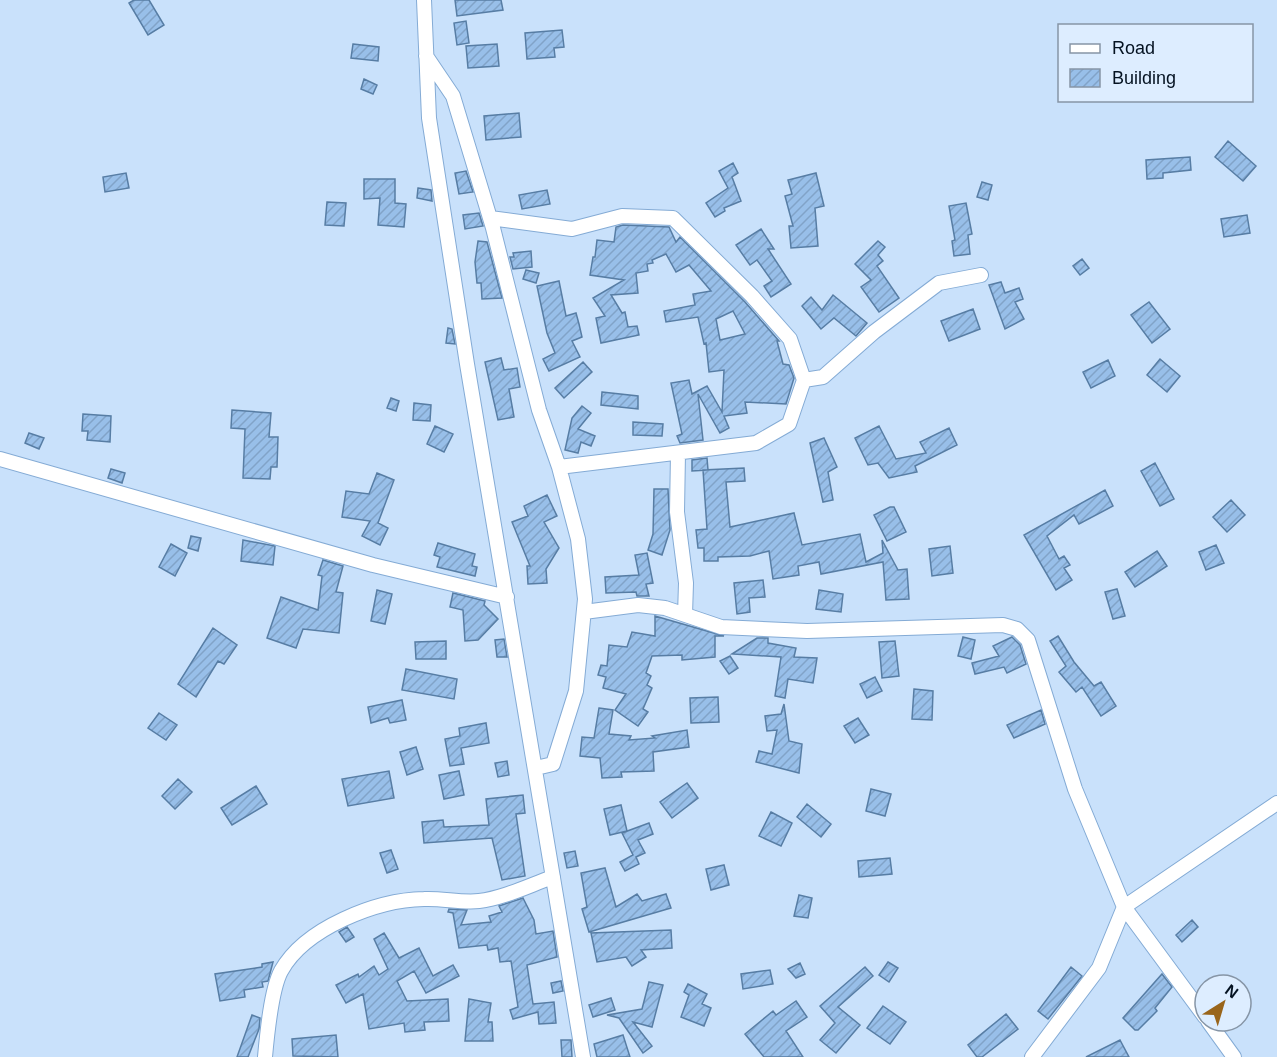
<svg xmlns="http://www.w3.org/2000/svg" width="1277" height="1057" font-family="Helvetica,sans-serif">
  <style>
    .building { fill: url(#building-hatch); stroke: #577da4; stroke-width: 1.5; fill-rule: evenodd }
    .lines { fill: none; stroke-linecap: round; stroke-linejoin: round }
    .minor-casing { stroke: #84abd5; stroke-width: 16 }
    .minor { stroke: #fff; stroke-width: 14 }
  </style>
  <defs>
    <pattern id="building-hatch" width="6" height="6" patternUnits="userSpaceOnUse" patternTransform="scale(1.5)"><rect width="6" height="6" fill="#98bfe9"/><path d="M-1 1l2-2M0 6l6-6M5 7l2-2" fill="none" stroke="#81a3c8"/></pattern>
  </defs>
  <rect width="100%" height="100%" fill="#c9e1fb"/>
  <path class="building" d="M134 0H149L164 25 148 35 129 3Z
    M455 0H501L503 10 457 16Z
    M466 21 469 43 457 45 454 23Z
    M562 30 564 47 554 48 555 57 527 59 525 33Z
    M353 44 379 47 378 61 351 58Z
    M497 44 499 66 468 68 466 46Z
    M364 79 377 85 373 94 361 89Z
    M519 113 521 137 486 140 484 116Z
    M1228 141 1256 166 1243 181 1215 157Z
    M1190 157 1191 170 1163 173V178L1147 179 1146 160Z
    M733 163 738 173 732 177 741 201 724 208 725 211 715 217 706 203 728 188 719 171Z
    M466 171 473 192 459 194 455 173Z
    M126 173 129 188 105 192 103 177Z
    M816 173 824 206 815 208 818 246 791 248 789 226H793L785 196 792 194 788 180Z
    M364 179H395V203L406 204 404 227 378 225 380 198 364 199Z
    M982 182 992 185 988 200 977 197Z
    M418 188 431 190 432 201 417 198Z
    M547 190 550 204 522 209 519 195Z
    M327 202 346 203 344 226 325 225Z
    M966 203 972 234 968 235 970 254 954 256 952 241 955 240 949 206Z
    M479 213 483 226 465 229 463 215Z
    M1247 215 1250 233 1224 237 1221 219Z
    M623 225 669 227 676 242 680 237 745 302 779 341H777L783 364 789 365 794 378 786 404 745 402 747 413 724 416 729 428 720 433 698 394 703 440 680 443 677 436 682 434 671 383 689 380 692 394 707 386 722 412 724 370 709 372 706 343 704 344 698 317 666 322 664 311 695 305 693 294 711 291 689 265 676 272 666 254 652 260 653 263 647 264 648 271 636 273 638 293 611 295 622 313 625 312 628 327 637 326 639 335 601 343 596 318 605 316 593 298 624 280 590 275 593 257H595L597 240 614 242 616 227ZM733 311 745 334 720 340 716 319Z
    M761 229 774 249H768L791 284 771 297 764 286 772 281 757 260 750 265 736 245Z
    M478 241 487 242 502 298 482 299 481 283H477L475 262Z
    M878 241 885 247 878 255 883 261 877 266 899 298 879 312 861 287 871 280 855 264Z
    M531 251 532 267 513 269 510 257H514L513 253Z
    M1082 259 1089 268 1080 275 1073 266Z
    M526 270 539 273 536 283 523 279Z
    M559 281 566 316 576 313 579 324 582 337 572 341 580 357 549 371 543 359 555 353 547 333 537 286Z
    M1001 282 1005 293 1019 288 1023 299 1015 302 1024 319 1005 329 989 285Z
    M833 295 867 323 856 336 834 318 821 329 802 306 811 297 822 310Z
    M1149 302 1170 329 1152 343 1131 315Z
    M973 309 980 329 949 341 941 321Z
    M448 328 452 329 455 344 446 343Z
    M501 358 504 370 517 368 520 387 509 389 514 417 498 420 485 362Z
    M1160 359 1180 376 1167 392 1147 375Z
    M1108 360 1115 376 1091 388 1083 372Z
    M583 362 592 372 564 398 555 388Z
    M602 392 638 396V409L601 405Z
    M391 398 399 401 396 411 387 408Z
    M414 403 431 405 430 421 413 420Z
    M582 406 591 413 578 429 595 436 591 446 581 442 578 453 565 450 572 418Z
    M232 410 271 413 269 437H278L277 467H271L270 479 243 478 245 429 231 428Z
    M83 414 111 416 110 442 87 440 88 431H82Z
    M633 422 663 424 662 436 633 435Z
    M435 426 453 434 444 452 427 444Z
    M879 426 896 459 926 453 920 442 949 428 957 445 915 466 917 472 889 478 878 463 868 465 855 438Z
    M29 433 44 438 39 449 25 443Z
    M824 438 837 467 828 472 833 500 823 502 810 443Z
    M707 458 708 470 692 471V460Z
    M1155 463 1174 499 1160 506 1141 471Z
    M744 468 745 481 726 482 730 527 794 513 802 545 860 534 866 562 883 553 882 540 898 570 907 569 909 599 886 600 883 562 821 574 819 562 798 566 799 575 773 579 769 551 750 556 718 557V561H704V548H698L696 530 707 529 703 470Z
    M111 469 125 473 122 483 108 478Z
    M377 473 394 480 378 523 388 528 380 545 362 536 370 521 342 517 346 491 369 494Z
    M654 489H668L670 530 662 555 648 550 653 534Z
    M1105 490 1113 506 1079 524 1074 515 1047 536 1059 559 1064 556 1070 565 1064 568 1072 580 1056 590 1024 535Z
    M547 495 557 516 544 522 559 548 546 569 547 583 528 584 527 566H530L512 522 528 516 524 506Z
    M1231 500 1245 515 1227 532 1213 517Z
    M890 507H894L906 532 887 541 874 515Z
    M191 536 201 538 198 551 188 548Z
    M243 540 275 546 273 565 241 561Z
    M438 543 475 554 472 566 477 567 475 576 437 567 440 557 434 555Z
    M171 544 187 553 175 576 159 567Z
    M1216 545 1224 563 1206 570 1199 552Z
    M950 546 953 573 932 576 929 549Z
    M1157 551 1167 566 1135 587 1125 572Z
    M647 553 653 583 646 584 649 596H637L636 592 606 593 605 577 639 575 635 555Z
    M323 560 343 566 336 592 343 593 339 633 303 629 296 648 267 638 281 597 318 610 322 576 318 575Z
    M763 580 765 597 749 598 750 612 737 614 734 583Z
    M1117 589 1125 616 1113 619 1105 592Z
    M377 590 392 594 385 624 371 621Z
    M819 590 843 594 841 612 816 609Z
    M453 593 485 601 484 605 498 619 478 640 465 641 463 610 450 607Z
    M655 616 724 636H715V657L682 660V655L652 656 646 673 651 676 647 685 652 688 643 709 648 712 638 726 615 710 626 694 603 688 606 677 598 675 601 665 607 666 609 645 627 647 632 632 655 636Z
    M213 628 237 645 224 664 218 661 196 697 178 684Z
    M1058 636 1074 662 1094 686 1101 682 1116 706 1101 716 1082 687 1076 692 1059 672 1066 666 1050 641Z
    M963 637 975 640 971 659 958 656Z
    M1012 637 1020 645 1026 664 1007 673 1004 667 975 674 972 663 999 656 993 646Z
    M757 638H768V643L796 648 794 657 817 658 813 683 788 679 785 698 775 696 781 657 732 654Z
    M504 639 507 657H497L495 640Z
    M446 641V659H416L415 642Z
    M895 641 899 676 882 678 879 642Z
    M730 656 738 668 729 674 720 661Z
    M406 669 457 679 454 699 402 690Z
    M875 677 882 691 867 698 860 684Z
    M914 689 933 691 932 720 912 719Z
    M718 697 719 722 691 723 690 698Z
    M402 700 406 720 390 723 388 718 371 723 368 707Z
    M784 704 789 741 802 744 799 773 756 762 759 751 772 754 777 730 767 731 765 716 781 714Z
    M599 708 613 710 609 734 631 736 629 740 655 738 652 736 687 730 689 747 653 752 654 771 621 772 622 777 602 778 600 758 580 756 582 737 594 738Z
    M1041 710 1045 724 1014 738 1007 725Z
    M159 713 177 725 166 740 148 728Z
    M858 718 869 735 855 743 844 726Z
    M486 723 489 743 461 748 464 764 450 766 445 739 460 736 459 728Z
    M416 747 423 769 407 775 400 752Z
    M507 761 509 775 498 777 495 763Z
    M389 771 394 798 348 806 342 779Z
    M459 771 464 795 444 799 439 775Z
    M178 779 192 792 175 809 162 796Z
    M687 783 698 798 672 818 660 802Z
    M256 786 267 804 232 825 221 808Z
    M871 789 891 794 885 816 866 811Z
    M523 795 525 813 516 814 525 876 502 880 492 838 424 843 422 822 443 820 444 827 489 825 486 799Z
    M807 804 831 824 821 837 797 817Z
    M621 805 627 831 610 835 604 809Z
    M771 812 792 823 781 846 759 836Z
    M649 823 653 834 638 840 645 853 636 857 639 864 625 871 620 862 633 855 622 833Z
    M391 850 398 869 387 873 380 853Z
    M575 851 578 866 567 868 564 853Z
    M890 858 892 874 859 877 858 861Z
    M724 865 729 885 711 890 706 869Z
    M605 868 616 907 637 894 642 901 666 894 671 908 589 932 582 909 587 907 581 873Z
    M799 895 812 898 808 918 794 916Z
    M523 898 534 920 536 934 553 931 557 957 527 965 533 1004 554 1002 556 1023 539 1024 538 1012 513 1019 510 1010 518 1007 511 961 500 962 498 948 488 950 487 945 459 948 453 913 448 912 449 909 467 910 461 925 491 922 489 916 502 912 499 906Z
    M1192 920 1198 927 1182 942 1176 935Z
    M347 927 354 937 346 942 339 932Z
    M671 930 672 948 641 950 646 957 632 966 626 957 597 962 591 933Z
    M384 933 399 958 419 948 433 976 453 965 459 976 426 993 414 971 397 981 407 1001 448 999 449 1021 424 1022 425 1030 405 1032 404 1023 369 1029 363 994 346 1003 336 985 358 974 359 977 374 966 379 975 388 969 374 939Z
    M273 962 268 981 262 982 263 987 244 990 245 997 220 1001 215 974 262 967V964Z
    M888 962 898 968 889 982 879 975Z
    M800 963 805 974 796 978 788 969Z
    M865 967 873 976 838 1007 860 1025 836 1053 820 1040 835 1023 820 1006Z
    M1071 967 1082 976 1048 1019 1038 1011Z
    M770 970 773 984 743 989 741 974Z
    M1162 974 1172 987 1155 1008 1157 1011 1138 1030H1135L1123 1018Z
    M561 981 563 991 553 993 551 983Z
    M649 982 663 985 652 1027 633 1022 652 1046 643 1053 619 1018 607 1015 642 1009Z
    M688 984 707 994 702 1004 711 1008 704 1026 681 1017 689 995 684 992Z
    M611 998 615 1010 593 1017 589 1005Z
    M469 999 491 1003 488 1022H492L493 1041H465Z
    M796 1001 807 1017 786 1031 803 1057H764L745 1034 773 1011 776 1015Z
    M883 1006 906 1022 890 1044 867 1028Z
    M1006 1014 1018 1029 982 1057H977L968 1045Z
    M252 1015 260 1018 259 1029 248 1057H237Z
    M336 1035 338 1057 293 1056 292 1039Z
    M623 1035 630 1057H597L594 1044Z
    M561 1040H571L572 1057H562Z
    M1120 1040 1129 1057H1086Z"/>
  <g class="lines">
    <defs>
      <path id="minor" d="M424 0 429 118 467 364 583 1057
        M426 56 453 96 493 228 539 410 559 467
        M490 218 572 229 622 216 673 218 752 296 790 339 804 380
        M678 453 677 512 686 583 685 615
        M0 459 373 565 507 597
        M584 612 638 605 665 608 721 627 807 631 1003 625 1017 629 1028 640 1075 789 1124 907 1277 803
        M536 768 553 764 576 691 585 599 578 539 559 467 756 443 789 424 804 380 823 377 874 332 939 283 981 275
        M1208 1021 1234 1057
        M265 1057C267 1035 271 990 281 971 305 928 376 900 424 899 442 898 461 903 479 901 504 898 530 885 553 877
        M1032 1057 1099 968 1124 907 1205 1017"/>
    </defs>
    <use href="#minor" class="minor-casing"/>
    <use href="#minor" class="minor"/>
  </g>
  <rect x="1058" y="24" width="195" height="78" fill="#ddedff" stroke="#8695a6" stroke-width="1.5"/>
  <rect x="1070" y="44" width="30" height="9" fill="#ffffff" stroke="#8695a6" stroke-width="1.5"/>
  <text x="1112" y="54" font-size="18" fill="#041221">Road</text>
  <rect x="1070" y="69" width="30" height="18" fill="url(#building-hatch)" stroke="#8695a6" stroke-width="1.5"/>
  <text x="1112" y="84" font-size="18" fill="#041221">Building</text>
  <g transform="translate(1223 1003) rotate(37)"><circle r="28" fill="#ddedff" stroke="#8695a6" stroke-width="1.5"/>
  <path d="M0-4.5L10 22L0 15L-10 22Z" fill="#99651b"/>
  <text y="-9" font-size="16" font-weight="bold" text-anchor="middle" fill="#041221">N</text>
  </g>
</svg>
